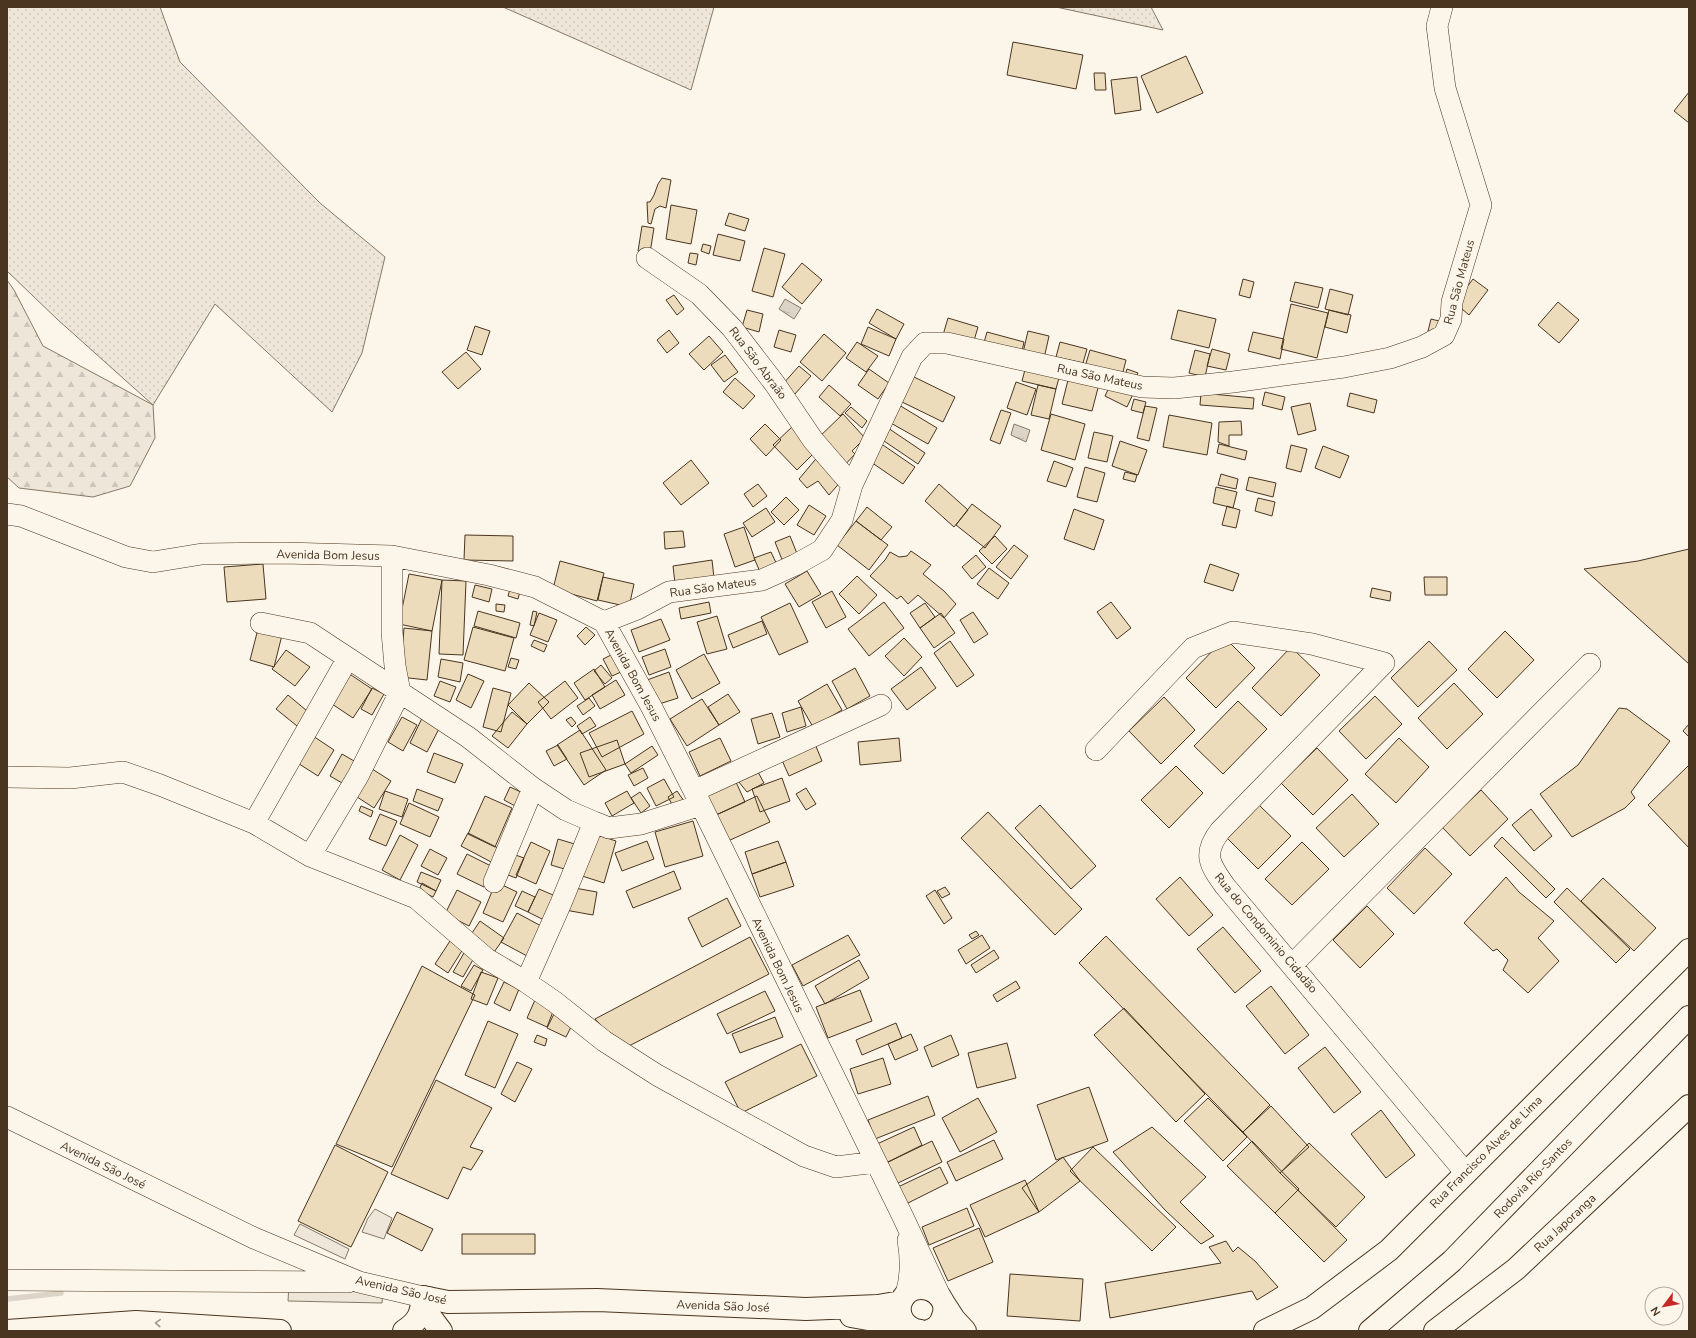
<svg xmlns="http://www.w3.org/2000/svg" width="1696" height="1338" font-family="'Nunito Sans',sans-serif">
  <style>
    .grass { fill: url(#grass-dots); stroke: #887966 }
    .forest { fill: url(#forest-firs); stroke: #887966 }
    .green { fill: #ede6d9; stroke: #887966 }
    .water { fill: url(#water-ripples); stroke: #887966 }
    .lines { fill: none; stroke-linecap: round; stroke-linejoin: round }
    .stream { stroke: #dcd4c6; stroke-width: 5.5 }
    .building { fill: #ecdcbc; stroke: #4a3520 }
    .minor-casing { stroke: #4a3520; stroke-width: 22 }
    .major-casing { stroke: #4a3520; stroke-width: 24 }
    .highway-casing { stroke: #4a3520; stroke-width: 24 }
    .minor { stroke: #fbf6e9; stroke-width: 21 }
    .major { stroke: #fbf6e9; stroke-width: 22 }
    .highway { stroke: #fbf6e9; stroke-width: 22 }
    .oneway { stroke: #a29684 }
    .labels { text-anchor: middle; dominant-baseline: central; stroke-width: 3; stroke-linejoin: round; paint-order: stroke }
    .street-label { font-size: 12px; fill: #4a3520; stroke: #fbf6e9 }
  </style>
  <defs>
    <pattern id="grass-dots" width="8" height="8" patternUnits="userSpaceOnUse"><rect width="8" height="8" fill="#ede6d9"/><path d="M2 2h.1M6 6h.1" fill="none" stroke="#cdc6ba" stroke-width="1.8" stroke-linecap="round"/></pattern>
    <pattern id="forest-firs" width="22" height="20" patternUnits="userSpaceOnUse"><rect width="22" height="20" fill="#ede6d9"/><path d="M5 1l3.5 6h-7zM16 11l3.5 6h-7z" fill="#cdc6ba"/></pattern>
    <pattern id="water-ripples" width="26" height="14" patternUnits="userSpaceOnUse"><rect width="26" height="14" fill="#dcd4c6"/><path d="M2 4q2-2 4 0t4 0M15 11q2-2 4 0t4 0" fill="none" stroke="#beb7aa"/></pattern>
  </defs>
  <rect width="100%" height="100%" fill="#fbf6e9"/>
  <path class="grass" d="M7 7H160L180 62 320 203 385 257 362 353 332 412 215 304 153 405 57 319 7 271Z
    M503 7H714L691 90Z
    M1056 7H1151L1163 30Z"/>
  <path class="forest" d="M7 280 14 290 43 346 153 405 155 438 130 486 93 497 19 488 7 477Z"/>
  <path class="green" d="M375 1209 392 1218 384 1239 362 1232 368 1218Z
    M300 1224 349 1249 345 1259 294 1235Z
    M289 1285 383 1292 382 1303 288 1301Z"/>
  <path class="water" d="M785 299 801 308 794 319 779 309Z
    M1014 424 1030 430 1026 442 1011 435Z"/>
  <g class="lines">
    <path class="stream" d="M7 1299 61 1293"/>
  </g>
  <path class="building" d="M1013 42 1083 55 1076 89 1007 75Z
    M1186 56 1203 93 1157 113 1141 76Z
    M1094 73H1105L1106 90H1095Z
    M1137 77 1141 110 1115 114 1111 80Z
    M1689 92V123L1674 111Z
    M662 178 671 180 666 208 660 206 655 209 651 224 648 223 647 202H650L654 195 658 184Z
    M671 205 697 210 691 244 666 239Z
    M729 213 749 219 745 231 725 225Z
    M642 226 654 228 650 253 638 251Z
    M718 234 745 241 740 261 713 255Z
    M703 244 711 246 709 254 701 251Z
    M764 248 785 254 773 297 752 291Z
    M690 253 698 254 696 265 688 263Z
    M802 263 822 280 802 304 782 287Z
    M1243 279 1254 282 1250 298 1239 295Z
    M1473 279 1488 290 1469 315 1455 303Z
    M1295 282 1323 288 1318 308 1290 301Z
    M1330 289 1353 295 1348 315 1325 309Z
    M674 295 684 309 677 315 666 300Z
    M1558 302 1579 320 1559 343 1538 325Z
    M1291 304 1328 313 1317 358 1281 349Z
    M877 309 904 324 896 339 869 323Z
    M747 310 763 314 759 332 742 327Z
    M1178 310 1216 319 1209 348 1171 339Z
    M1329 310 1351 315 1347 333 1325 327Z
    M948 318 978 327 973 344 943 335Z
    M1431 319 1443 322 1440 334 1428 331Z
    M475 326 490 331 482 355 467 350Z
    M868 327 896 339 889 356 861 344Z
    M669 330 679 343 667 353 657 340Z
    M779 330 796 335 791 352 774 347Z
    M1028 331 1049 336 1043 363 1022 357Z
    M987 332 1024 342 1021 356 983 346Z
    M1253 332 1284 339 1280 359 1248 351Z
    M824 334 846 353 822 381 800 362Z
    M709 336 723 352 704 370 689 354Z
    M857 342 878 356 866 372 846 358Z
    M1060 342 1087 349 1083 363 1056 357Z
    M1212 349 1230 354 1226 370 1207 366Z
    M1090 350 1126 360 1121 380 1084 370Z
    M1195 350 1210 354 1205 377 1189 373Z
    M466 352 481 369 458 389 442 372Z
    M725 355 738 372 724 382 711 365Z
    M799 366 811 376 794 395 782 385Z
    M1026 366 1060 374 1056 389 1022 381Z
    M869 369 889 383 878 399 858 385Z
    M1127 369 1138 373 1135 381 1124 378Z
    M912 376 955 397 943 422 900 401Z
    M1069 376 1099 384 1092 411 1062 404Z
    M735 378 755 396 743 409 723 392Z
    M1112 381 1134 392 1127 407 1105 396Z
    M1016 382 1036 389 1027 415 1007 408Z
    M829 385 851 404 840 416 819 397Z
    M1038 385 1056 389 1049 419 1031 415Z
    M1265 392 1285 397 1282 410 1262 405Z
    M1201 393 1254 398 1253 409 1200 405Z
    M1350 393 1377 400 1374 413 1347 406Z
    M1134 399 1146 402 1143 413 1131 410Z
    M1310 403 1316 430 1298 435 1291 407Z
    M899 405 937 428 928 444 889 422Z
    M1145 406 1157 408 1149 441 1137 438Z
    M851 407 867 421 862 428 845 413Z
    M1001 410 1011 413 1000 444 990 440Z
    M843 414 865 438 852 451 855 454 843 467 817 439Z
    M1051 414 1085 424 1075 460 1041 450Z
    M1169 415 1212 423 1207 455 1163 447Z
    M1241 421 1242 435H1229V446L1218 442 1219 422Z
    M765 424 781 440 766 456 750 439Z
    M793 426 816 451 797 470 773 445Z
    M888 428 925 453 918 464 881 439Z
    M1094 432 1113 436 1107 462 1088 458Z
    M1120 441 1147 450 1138 475 1112 466Z
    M880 443 915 467 903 484 868 460Z
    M1219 444 1247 451 1245 460 1217 453Z
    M1291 445 1307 449 1301 472 1286 468Z
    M1323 446 1349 456 1340 478 1315 468Z
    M820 454 843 479 829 495 818 481 807 488 799 479Z
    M691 460 709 483 681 505 663 483Z
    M1054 461 1073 468 1066 487 1047 481Z
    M1085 467 1105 473 1097 502 1077 497Z
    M1125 472 1137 475 1135 482 1123 479Z
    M1221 474 1238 479 1236 489 1218 485Z
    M1249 477 1276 483 1273 497 1246 490Z
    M758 484 767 496 753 507 744 494Z
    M939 484 968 510 954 527 925 501Z
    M1216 487 1237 492 1233 508 1213 503Z
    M786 497 799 510 784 525 771 512Z
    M1258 498 1275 502 1272 516 1255 511Z
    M972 504 1001 526 985 548 956 525Z
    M809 505 826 516 814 535 797 525Z
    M1227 506 1240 510 1236 528 1222 525Z
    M867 507 892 527 881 540 856 521Z
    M766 508 775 522 752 537 743 523Z
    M1074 509 1104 520 1094 550 1064 539Z
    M856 521 888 545 869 570 837 545Z
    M744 527 755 560 735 567 724 534Z
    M683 531 685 547 665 549 664 532Z
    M465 535 513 536V561L464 560Z
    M790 536 798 556 783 562 775 542Z
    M995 536 1007 549 992 564 979 551Z
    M1014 545 1028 556 1011 579 996 567Z
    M1689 549V664L1584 569 1638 561Z
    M911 551 931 565 923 574 944 591 956 604 944 618 918 595 908 604 901 596 897 599 870 576 885 560 890 552 899 557 907 556Z
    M771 552 778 567 761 574 754 558Z
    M976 555 986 567 972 579 962 567Z
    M712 560 714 578 675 583 673 566Z
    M560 561 604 573 597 601 553 589Z
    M263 564 266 599 227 602 224 567Z
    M1210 564 1239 574 1233 591 1204 582Z
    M989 568 1009 583 998 599 977 584Z
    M807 571 821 594 799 607 785 584Z
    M409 574 442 580 432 631 399 624Z
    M857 576 877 595 859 614 839 594Z
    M603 577 634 584 629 607 598 600Z
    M1424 577H1447V595H1425Z
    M442 580 466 581 463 655 439 654Z
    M475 585 492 589 489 602 472 597Z
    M1372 588 1391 592 1390 601 1370 597Z
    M510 589 520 591 518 599 508 596Z
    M832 591 846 617 826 628 812 602Z
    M709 602 711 613 681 619 679 608Z
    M884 602 904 628 869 656 848 629Z
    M1111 602 1131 628 1117 639 1097 612Z
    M790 603 808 642 779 655 761 617Z
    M925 603 935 617 920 628 910 613Z
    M496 604 505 605 504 612 496 611Z
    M478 611 520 623 516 638 474 626Z
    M533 611 537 612 534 626 530 625Z
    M973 612 988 634 974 643 960 620Z
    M539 613 557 620 548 642 530 635Z
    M941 613 955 633 934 648 920 628Z
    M717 616 727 649 707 654 697 622Z
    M661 619 670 640 639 652 631 630Z
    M762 621 767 634 733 648 728 635Z
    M473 627 514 638 505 671 464 660Z
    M586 627 595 635 585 645 577 636Z
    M404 628 432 631 427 680 400 677Z
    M258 629 282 635 274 667 250 660Z
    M1505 631 1534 660 1497 698 1468 669Z
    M904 638 922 657 904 676 885 656Z
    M1225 638 1255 668 1216 708 1186 678Z
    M534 640 547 645 544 652 531 646Z
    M950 641 974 675 957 687 934 653Z
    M1429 641 1457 670 1418 707 1391 678Z
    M1291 647 1320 675 1281 716 1252 688Z
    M665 649 671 667 649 675 642 657Z
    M286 650 310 667 295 686 272 669Z
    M613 654 621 672 612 676 603 659Z
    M704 654 720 683 692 699 676 670Z
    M511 658 519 660 516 669 508 667Z
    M441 659 463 663 460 682 438 677Z
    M601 665 612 678 605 684 594 671Z
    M921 667 936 688 907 710 891 689Z
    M855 668 870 696 847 709 832 681Z
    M594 669 605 687 585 700 574 683Z
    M669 672 678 698 656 705 647 680Z
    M348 673 372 689 353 718 329 702Z
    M468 674 484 681 471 708 456 700Z
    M616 680 625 695 600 709 592 695Z
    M440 681 456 687 450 702 434 696Z
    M565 681 578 698 551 719 538 702Z
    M529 683 549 702 527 724 508 705Z
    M1454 683 1483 714 1447 749 1418 718Z
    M827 684 842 710 813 727 798 701Z
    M372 688 384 694 372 715 361 709Z
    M493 688 511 693 501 732 483 727Z
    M728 694 740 712 719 725 708 707Z
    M288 695 313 716 302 730 276 709Z
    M1375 696 1402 724 1366 759 1339 731Z
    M1164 697 1195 730 1161 764 1129 731Z
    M589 698 595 706 583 715 577 706Z
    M702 699 719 725 687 746 670 719Z
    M1238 701 1267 729 1223 774 1194 746Z
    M801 707 806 726 787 732 782 713Z
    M1619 708 1627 709 1670 741 1631 792 1635 798 1625 808 1572 837 1540 794 1578 765Z
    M632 711 644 734 602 757 589 733Z
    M512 712 527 724 508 748 492 736Z
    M772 713 780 737 758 744 751 719Z
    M424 714 442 723 427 752 410 743Z
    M402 717 417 725 403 751 388 742Z
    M571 717 576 723 572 727 566 720Z
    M590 717 596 726 582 734 577 726Z
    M1689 724V737L1683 731Z
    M580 730 606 770 584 785 557 745Z
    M310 734 334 750 318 776 293 760Z
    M720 738 731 761 700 776 689 752Z
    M899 738 901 761 860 765 858 742Z
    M1399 738 1429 767 1396 803 1365 774Z
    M617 740 625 764 589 777 580 753Z
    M815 744 822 761 789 776 781 758Z
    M558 745 567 759 554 766 546 751Z
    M652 746 658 755 631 773 625 764Z
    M1317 748 1348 780 1313 815 1281 783Z
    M434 753 463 764 455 783 427 772Z
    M342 754 361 765 349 787 330 776Z
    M1689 765V848L1648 805Z
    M1176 766 1203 793 1169 828 1141 800Z
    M369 767 391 781 374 808 351 793Z
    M643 768 648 778 634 786 628 775Z
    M758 772 764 783 747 792 738 781Z
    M782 778 790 801 760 812 752 789Z
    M664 779 674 797 656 806 647 788Z
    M736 782 745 802 716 815 707 796Z
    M510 787 523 793 517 807 504 800Z
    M806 788 816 804 806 810 796 794Z
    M417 789 443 799 438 811 413 801Z
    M1481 790 1508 819 1470 856 1442 827Z
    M385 791 408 799 402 817 379 809Z
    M627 791 634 803 612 816 605 803Z
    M677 791 684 801 674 808 668 797Z
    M640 792 650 806 641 813 631 798Z
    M1352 794 1379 824 1344 857 1316 828Z
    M485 796 512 808 495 847 468 834Z
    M757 796 770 822 728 841 716 815Z
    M409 803 439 817 430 837 400 824Z
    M1040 805 1096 866 1071 889 1015 828Z
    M1259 805 1291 836 1258 869 1227 838Z
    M361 806 373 811 371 817 359 811Z
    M1531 809 1552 836 1534 851 1512 825Z
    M988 812 1082 909 1055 935 961 838Z
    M380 814 397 821 386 846 369 839Z
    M693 821 703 856 665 867 655 832Z
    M468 833 500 849 493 863 461 846Z
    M591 833 616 841 604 883 579 875Z
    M400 835 418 845 400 880 382 870Z
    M1502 837 1555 889 1546 898 1494 846Z
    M558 839 578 845 571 871 551 865Z
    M647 841 654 859 622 871 615 853Z
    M778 841 786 862 752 874 745 852Z
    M531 842 550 851 536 884 516 875Z
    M1302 842 1329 869 1292 905 1265 879Z
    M1425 848 1452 874 1414 914 1387 888Z
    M430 849 447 858 438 875 421 866Z
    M507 852 524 858 516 878 500 872Z
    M467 854 493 867 484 887 457 874Z
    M786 862 794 886 760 897 752 874Z
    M674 871 681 889 633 908 626 891Z
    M421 872 441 880 436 891 417 882Z
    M1180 877 1213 915 1189 936 1156 899Z
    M1506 877 1519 892 1554 921 1538 938 1559 961 1528 993 1503 970 1508 960 1497 949 1493 951 1464 923Z
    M1603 878 1656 928 1634 951 1581 901Z
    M496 882 517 892 503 922 483 913Z
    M422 883 436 891 433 897 419 890Z
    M569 887 597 892 593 915 565 910Z
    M945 887 950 894 942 898 937 891Z
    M1567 888 1630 949 1616 963 1554 902Z
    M539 889 560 898 548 922 528 912Z
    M457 890 481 902 469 926 445 914Z
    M935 890 952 918 944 924 926 896Z
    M522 891 535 897 528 912 515 906Z
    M727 898 741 926 702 947 688 918Z
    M1367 906 1394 934 1360 968 1333 940Z
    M517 913 543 927 527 956 501 942Z
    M480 921 504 938 492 955 468 939Z
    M1223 927 1261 971 1235 993 1197 949Z
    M976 931 979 935 972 939 969 935Z
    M848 935 860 955 803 986 792 965Z
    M982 935 990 948 966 964 958 950Z
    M1106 936 1270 1105 1243 1132 1079 963Z
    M750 937 769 974 623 1049 595 1019Z
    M450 941 463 949 448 973 435 964Z
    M994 950 999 958 976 973 971 965Z
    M464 953 474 958 463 977 453 972Z
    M859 960 869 978 825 1004 815 986Z
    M474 965 483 970 471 991 461 986Z
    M422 966 475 995 392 1167 336 1144Z
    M481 972 498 978 487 1005 471 999Z
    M1016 981 1020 988 997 1002 993 995Z
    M504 982 519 989 510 1011 494 1003Z
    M1271 986 1309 1035 1285 1054 1246 1006Z
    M860 990 872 1021 828 1038 816 1007Z
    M765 991 775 1011 727 1034 717 1014Z
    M535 1000 554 1009 547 1027 527 1018Z
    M1124 1008 1205 1094 1176 1122 1094 1035Z
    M555 1012 574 1021 566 1037 547 1028Z
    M775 1017 783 1037 740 1053 732 1034Z
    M488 1021 518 1034 495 1088 465 1075Z
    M896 1023 902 1038 862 1055 856 1040Z
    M911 1034 918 1050 895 1060 888 1044Z
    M537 1035 547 1039 545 1046 534 1042Z
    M951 1035 959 1055 932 1067 924 1047Z
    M1007 1043 1016 1078 977 1088 968 1053Z
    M801 1044 817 1076 741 1113 725 1082Z
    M1325 1047 1361 1092 1334 1113 1298 1068Z
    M883 1058 891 1084 858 1094 850 1069Z
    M517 1062 532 1069 515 1102 501 1094Z
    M436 1080 492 1108 470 1147 483 1151 471 1170 463 1167 448 1199 391 1174Z
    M1089 1087 1108 1141 1056 1160 1037 1105Z
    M928 1096 935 1115 875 1139 868 1120Z
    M978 1098 997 1132 960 1152 942 1118Z
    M1208 1098 1247 1137 1223 1161 1184 1121Z
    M1271 1106 1309 1147 1280 1173 1243 1132Z
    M1381 1110 1415 1155 1386 1178 1351 1134Z
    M914 1127 922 1145 886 1163 877 1144Z
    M1152 1127 1206 1177 1180 1202 1214 1236 1201 1244 1165 1210 1113 1152Z
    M994 1140 1003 1159 956 1181 947 1162Z
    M932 1141 942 1162 896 1184 886 1163Z
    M1252 1141 1299 1189 1275 1213 1227 1166Z
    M1309 1143 1365 1197 1336 1227 1280 1173Z
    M335 1145 388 1172 351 1247 298 1221Z
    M1093 1147 1176 1227 1152 1251 1070 1171Z
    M1063 1157 1080 1181 1039 1212 1022 1188Z
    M940 1167 948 1183 906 1204 898 1187Z
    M1025 1180 1039 1212 985 1237 970 1205Z
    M1298 1190 1347 1240 1324 1262 1275 1213Z
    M967 1208 974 1226 929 1245 922 1227Z
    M397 1212 433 1229 422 1251 387 1233Z
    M979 1228 993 1262 948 1281 933 1248Z
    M462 1234H535V1254H462Z
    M1226 1241 1233 1252 1238 1247 1255 1261 1278 1287 1257 1300 1252 1291 1110 1318 1105 1283 1221 1263 1209 1247Z
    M1010 1274 1083 1279 1080 1321 1007 1316Z"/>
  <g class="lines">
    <defs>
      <path id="minor" d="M647 258 699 294 732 328 775 384 813 440 852 485
        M7 514 21 516 126 557 153 562 202 554 285 553 392 556 489 575 535 587 604 622 652 708 701 805 903 1217 939 1294
        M604 622 637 609 669 592 762 580 795 565 822 550 842 520 852 485 912 357 925 343H947L1142 387 1174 388 1233 382 1344 367 1390 358 1422 347 1444 335 1451 319 1452 302 1481 205 1445 88 1437 26 1442 7
        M261 623 310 633 468 737 533 788 566 810 594 822 609 828 641 824 701 805
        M1096 750 1193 648 1233 632 1312 644 1384 663 1220 831C1202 854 1210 865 1225 886L1465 1172
        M7 777 70 778 123 772 160 785 254 823 310 856 416 898 487 959 526 982 555 1002 604 1041 657 1075 804 1156 836 1167 876 1162
        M694 791 881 705
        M254 823 348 658
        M310 856 358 776 400 692 395 666 392 632V556
        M494 882 533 788
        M1292 965 1590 664
        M526 982 561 903 594 822
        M7 1117 254 1238 359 1282 423 1297
        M7 1280 348 1282
        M906 1294C912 1275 911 1258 908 1240"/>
      <path id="major" d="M423 1297 448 1302 597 1300 806 1309 878 1306 901 1302
        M943 1302 954 1319 965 1331
        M851 1316 879 1321 912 1330
        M920 1331C906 1329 896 1316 901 1302 912 1274 955 1292 942 1319 940 1325 935 1329 929 1331
        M1265 1331 1312 1308 1389 1250 1689 950
        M1435 1331 1516 1269 1689 1106"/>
      <path id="highway" d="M428 1298 429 1315 441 1331
        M7 1331 136 1322 280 1331
        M404 1331C419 1321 421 1314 423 1297
        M1370 1331 1452 1261 1689 1017"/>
    </defs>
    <use href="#minor" class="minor-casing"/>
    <use href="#major" class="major-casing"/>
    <use href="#highway" class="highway-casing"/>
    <use href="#minor" class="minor"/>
    <use href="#major" class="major"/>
    <use href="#highway" class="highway"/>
  </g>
  <defs><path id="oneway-chevron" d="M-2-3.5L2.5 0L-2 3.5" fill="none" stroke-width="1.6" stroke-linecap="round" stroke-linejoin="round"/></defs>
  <use class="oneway" href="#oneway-chevron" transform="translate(158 1323) rotate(-176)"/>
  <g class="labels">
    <g class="street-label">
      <text transform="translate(1459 282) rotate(-75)">Rua São Mateus</text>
      <text transform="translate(758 363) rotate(53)">Rua São Abraão</text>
      <text transform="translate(1100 377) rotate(12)">Rua São Mateus</text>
      <text transform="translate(328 555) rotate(1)">Avenida Bom Jesus</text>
      <text transform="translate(713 587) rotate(-8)">Rua São Mateus</text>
      <text transform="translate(633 675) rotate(61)">Avenida Bom Jesus</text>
      <text transform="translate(1266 933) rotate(50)">Rua do Condominio Cidadão</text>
      <text transform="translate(778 965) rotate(64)">Avenida Bom Jesus</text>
      <text transform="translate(1486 1152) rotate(-45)">Rua Francisco Alves de Lima</text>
      <text transform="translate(103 1165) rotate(26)">Avenida São José</text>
      <text transform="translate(1533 1178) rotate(-46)">Rodovia Rio-Santos</text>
      <text transform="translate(1565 1223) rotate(-43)">Rua Japoranga</text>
      <text transform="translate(401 1290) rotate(13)">Avenida São José</text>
      <text transform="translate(723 1306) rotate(2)">Avenida São José</text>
    </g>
  </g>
  <rect width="1696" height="1338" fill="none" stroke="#4a3520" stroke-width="16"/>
  <g transform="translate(1664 1306) rotate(238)"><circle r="19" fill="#fbf6e9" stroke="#b4a999"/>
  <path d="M0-3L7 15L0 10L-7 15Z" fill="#c62828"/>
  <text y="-6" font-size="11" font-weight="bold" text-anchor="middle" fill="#4a3520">N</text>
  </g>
</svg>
